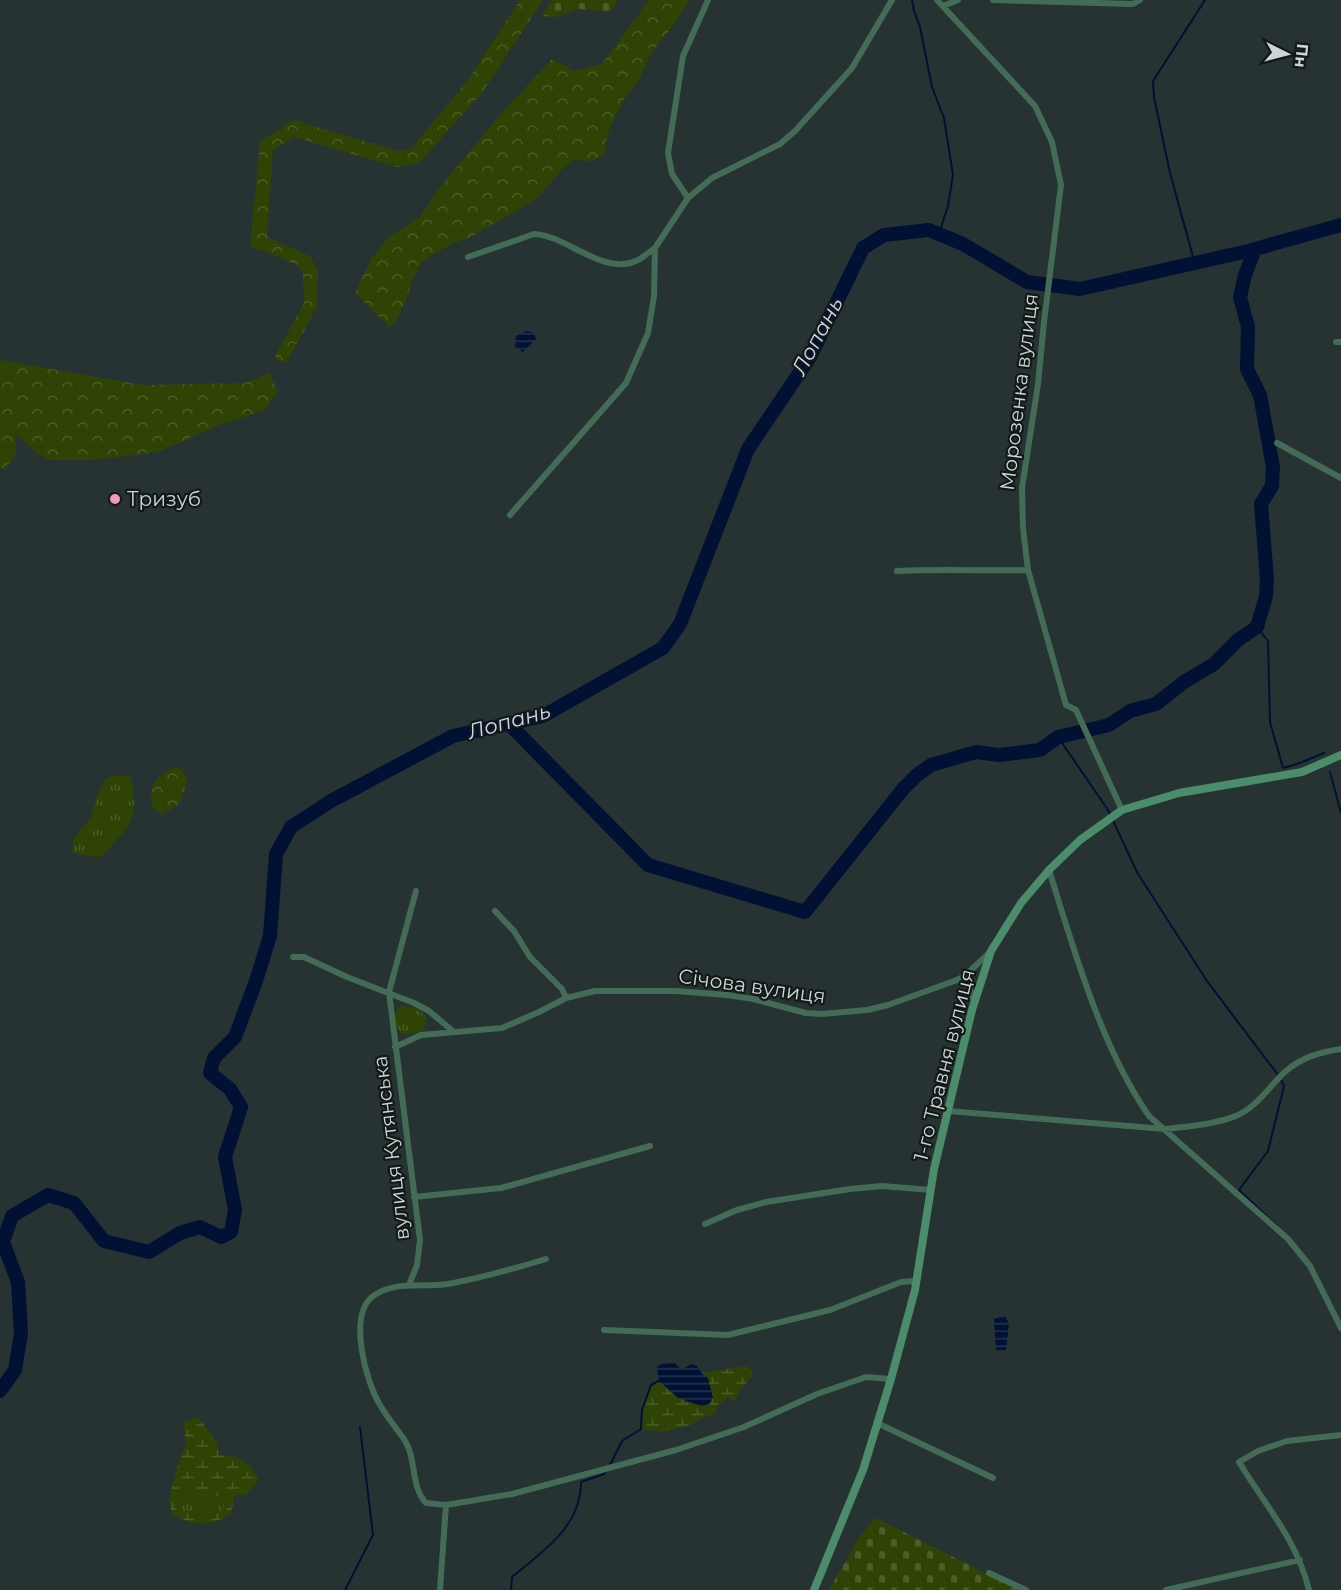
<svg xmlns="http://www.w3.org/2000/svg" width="1341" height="1590" font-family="Montserrat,sans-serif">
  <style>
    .grass { fill: url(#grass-tufts) }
    .forest { fill: url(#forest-crowns) }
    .wetland { fill: url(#wetland-marsh); fill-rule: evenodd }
    .cemetery { fill: url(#cemetery-stones) }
    .water { fill: url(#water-rules) }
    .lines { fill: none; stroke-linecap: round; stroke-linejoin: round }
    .stream { stroke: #001134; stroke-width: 2 }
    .river { stroke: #001134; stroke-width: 14 }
    .street { stroke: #446b56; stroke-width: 6 }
    .secondary { stroke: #4b8c6b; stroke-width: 8 }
    .poi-dot { fill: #f09ab6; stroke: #131919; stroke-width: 2 }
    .labels { text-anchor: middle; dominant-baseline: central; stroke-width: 4.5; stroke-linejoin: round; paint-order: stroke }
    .street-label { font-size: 20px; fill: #cdd5d5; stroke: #131919 }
    .poi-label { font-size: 20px; fill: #cdd5d5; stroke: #131919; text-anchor: start }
    .water-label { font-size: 21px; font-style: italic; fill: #ccd9ed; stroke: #131919 }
  </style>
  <defs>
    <pattern id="grass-tufts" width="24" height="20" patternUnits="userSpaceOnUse" patternTransform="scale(1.5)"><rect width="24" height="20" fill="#2f4305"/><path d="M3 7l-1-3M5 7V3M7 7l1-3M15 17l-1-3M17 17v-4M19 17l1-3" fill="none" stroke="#4c5d29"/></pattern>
    <pattern id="forest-crowns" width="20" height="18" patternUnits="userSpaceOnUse" patternTransform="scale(1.5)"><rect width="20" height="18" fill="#2f4305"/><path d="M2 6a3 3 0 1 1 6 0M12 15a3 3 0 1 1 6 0" fill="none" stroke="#4c5d29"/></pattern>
    <pattern id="wetland-marsh" width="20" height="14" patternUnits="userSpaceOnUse" patternTransform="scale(1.5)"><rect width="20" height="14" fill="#2f4305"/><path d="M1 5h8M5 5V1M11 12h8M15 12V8" fill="none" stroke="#4c5d29"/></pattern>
    <pattern id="cemetery-stones" width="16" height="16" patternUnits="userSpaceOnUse" patternTransform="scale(1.5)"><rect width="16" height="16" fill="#2f4305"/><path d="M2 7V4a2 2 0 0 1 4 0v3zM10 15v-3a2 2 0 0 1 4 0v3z" fill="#4c5d29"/></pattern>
    <pattern id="water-rules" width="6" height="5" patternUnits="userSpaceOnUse" patternTransform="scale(1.5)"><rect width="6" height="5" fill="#001134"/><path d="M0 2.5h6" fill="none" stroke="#243350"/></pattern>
  </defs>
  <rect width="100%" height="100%" fill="#263332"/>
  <path class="grass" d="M114 775 131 777C139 823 132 822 103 855L97 857 72 853 74 839 91 817 97 796 105 779Z
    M403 1005 418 1009 426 1017V1024L422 1031 405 1035C394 1029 390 1012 403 1005Z
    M188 1489 197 1494 225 1497 223 1510 201 1520 176 1509 177 1491Z"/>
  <path class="forest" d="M520 0H543L483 92 419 163 397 167 294 137 273 150 267 237 310 256 318 271 317 307 287 362 278 361 275 356 304 303 303 272 298 265 250 246 260 141 294 120 398 151 411 149 467 81Z
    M649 0H689L675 23 650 55 640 77 623 101 609 130 603 156 591 161 573 160 559 172 538 198 471 237 449 245 422 262 412 281 405 303 395 323 389 327 355 293 371 259 390 236 419 218 440 187 498 117 552 59 574 71 602 64Z
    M0 360 143 385 245 383 269 373 278 391 265 410 219 425 158 452 93 460H50L38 454 15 432 16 453 6 469 0 468Z
    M178 766 188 779 180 803 162 815 152 807C149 782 156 776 178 766Z"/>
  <path class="wetland" d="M747 1366 751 1370 753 1375 740 1390 735 1400 727 1398 718 1405 714 1414 706 1416 690 1425 662 1432 641 1429 642 1410 651 1385 659 1381 678 1398 702 1406 708 1378 702 1374C717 1369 731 1369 747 1366Z
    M198 1417 217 1442 219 1455C241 1456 248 1460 259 1480L245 1495 234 1496 231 1514C207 1528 196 1525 172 1515L169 1500 178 1464 186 1446 183 1422ZM188 1489 197 1494 225 1497 223 1510 201 1520 176 1509 177 1492Z"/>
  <path class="cemetery" d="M552 0H618L611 12 578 9 557 17 541 16Z
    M876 1518 1019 1590H829L860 1536Z"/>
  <path class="water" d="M526 331 534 333 536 339 523 352 515 347 516 336Z
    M1005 1316 1009 1324 1006 1350H996L994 1319Z
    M675 1363 681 1370 691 1364 697 1366 702 1374 708 1378 713 1398 709 1404 702 1406 678 1398 659 1381 657 1367 662 1364Z"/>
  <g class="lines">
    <path class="stream" d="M912 0 914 11 920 27 932 87 944 118 953 175 948 206 939 234
      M1195 264 1170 173 1154 97 1153 81 1205 0
      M1257 627 1268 641 1270 722 1283 768 1300 763 1324 753
      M1058 737 1108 810 1138 874 1207 981 1278 1075
      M1330 772 1341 813
      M1277 1226 1239 1190 1268 1151 1284 1086 1281 1080
      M610 1465 622 1441 641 1429 642 1410 651 1385 659 1381
      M345 1590 373 1535 360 1427
      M511 1590 512 1577C543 1551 581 1527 581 1482L604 1474 607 1470"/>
    <path class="river" d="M509 724 648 865 805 912 903 789 917 775 931 765 976 752 999 755 1040 750 1058 737 1109 725 1130 711 1156 704 1184 682 1214 664 1238 640 1257 627 1266 596 1267 579 1261 504 1272 486 1273 467 1260 395 1247 369 1248 327 1240 297 1245 275 1255 249
      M0 1391 15 1370 21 1333 18 1282 3 1242 12 1216 48 1195 74 1203 104 1241 149 1252 180 1233 200 1227 221 1237 231 1232 235 1210 225 1157 241 1107 230 1089 210 1073 214 1058 235 1037 256 981 270 936 276 854 291 827 331 801 453 736 543 716 663 648 680 624 748 449 810 357 863 248 884 235 929 230 963 244 1027 282 1080 289 1248 251 1341 225"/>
    <path class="street" d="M937 0 1035 106 1052 142 1061 185 1044 322 1038 384 1022 488 1023 528 1028 570 1066 705 1076 710 1122 810
      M993 0 1133 4 1140 0
      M943 6 958 0
      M688 198 672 174 668 153 683 56 708 0
      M468 257 534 234C566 235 603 276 636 261 643 258 649 252 655 248
      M1336 342H1341
      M1277 443 1341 478
      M510 515 626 383 648 333 654 296 655 248 688 198 712 178 780 144 795 131 852 68 892 0
      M897 571C941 569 984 571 1028 570
      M1049 870C1074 950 1101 1047 1149 1116L1288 1239 1310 1266 1341 1328
      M495 911 514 931 530 957 562 989 566 998
      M293 957H304L347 977 414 1003 429 1011 454 1032
      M958 980 969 986 974 1001
      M395 1047 421 1035 502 1028 539 1012 566 998 595 991H676L727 995 753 999 806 1013 822 1014 867 1010 888 1005 957 980 966 975 991 951
      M948 1111 1165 1129C1186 1127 1218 1124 1238 1115 1258 1106 1270 1085 1286 1071 1302 1057 1321 1052 1341 1049
      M414 1197 501 1188 650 1146
      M705 1224 737 1210 766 1202 850 1189 882 1186 931 1190
      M546 1259C513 1269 481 1278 448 1284 424 1288 393 1280 372 1297 348 1317 366 1382 380 1405 387 1417 396 1428 404 1439 417 1458 410 1486 426 1503L446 1505 512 1494 676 1450 744 1427 817 1394 866 1377 891 1379
      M409 1285 417 1265 420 1240 389 992 416 891
      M604 1330 728 1335 830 1310 901 1282 917 1281
      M877 1423 993 1478
      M989 1573 1026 1590
      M440 1590 446 1505
      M1166 1590 1300 1560
      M1309 1590C1297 1540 1265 1505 1239 1462L1258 1451 1287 1441 1341 1435"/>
    <path class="secondary" d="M814 1590 863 1470 891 1379 915 1290 934 1169 972 1010 991 951 1021 903 1049 870 1080 840 1122 810 1179 793 1302 772 1341 755"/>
  </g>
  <circle class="poi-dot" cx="115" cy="499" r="6"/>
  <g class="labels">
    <g class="street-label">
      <text transform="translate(1019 392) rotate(-83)">Морозенка вулиця</text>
      <text transform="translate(752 986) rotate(8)">Січова вулиця</text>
      <text transform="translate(944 1065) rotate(-76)">1-го Травня вулиця</text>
      <text transform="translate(391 1148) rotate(-97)">вулиця Кутянська</text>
    </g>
    <g class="poi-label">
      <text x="127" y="499">Тризуб</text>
    </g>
    <g class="water-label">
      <text transform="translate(817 336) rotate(-62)">Лопань</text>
      <text transform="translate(509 721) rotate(-15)">Лопань</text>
    </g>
  </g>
  <g transform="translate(1287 54) rotate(96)" stroke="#131919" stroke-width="4.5" paint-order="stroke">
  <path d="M0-4.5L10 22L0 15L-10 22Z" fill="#cdd5d5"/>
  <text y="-9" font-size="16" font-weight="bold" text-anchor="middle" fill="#cdd5d5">Пн</text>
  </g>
</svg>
